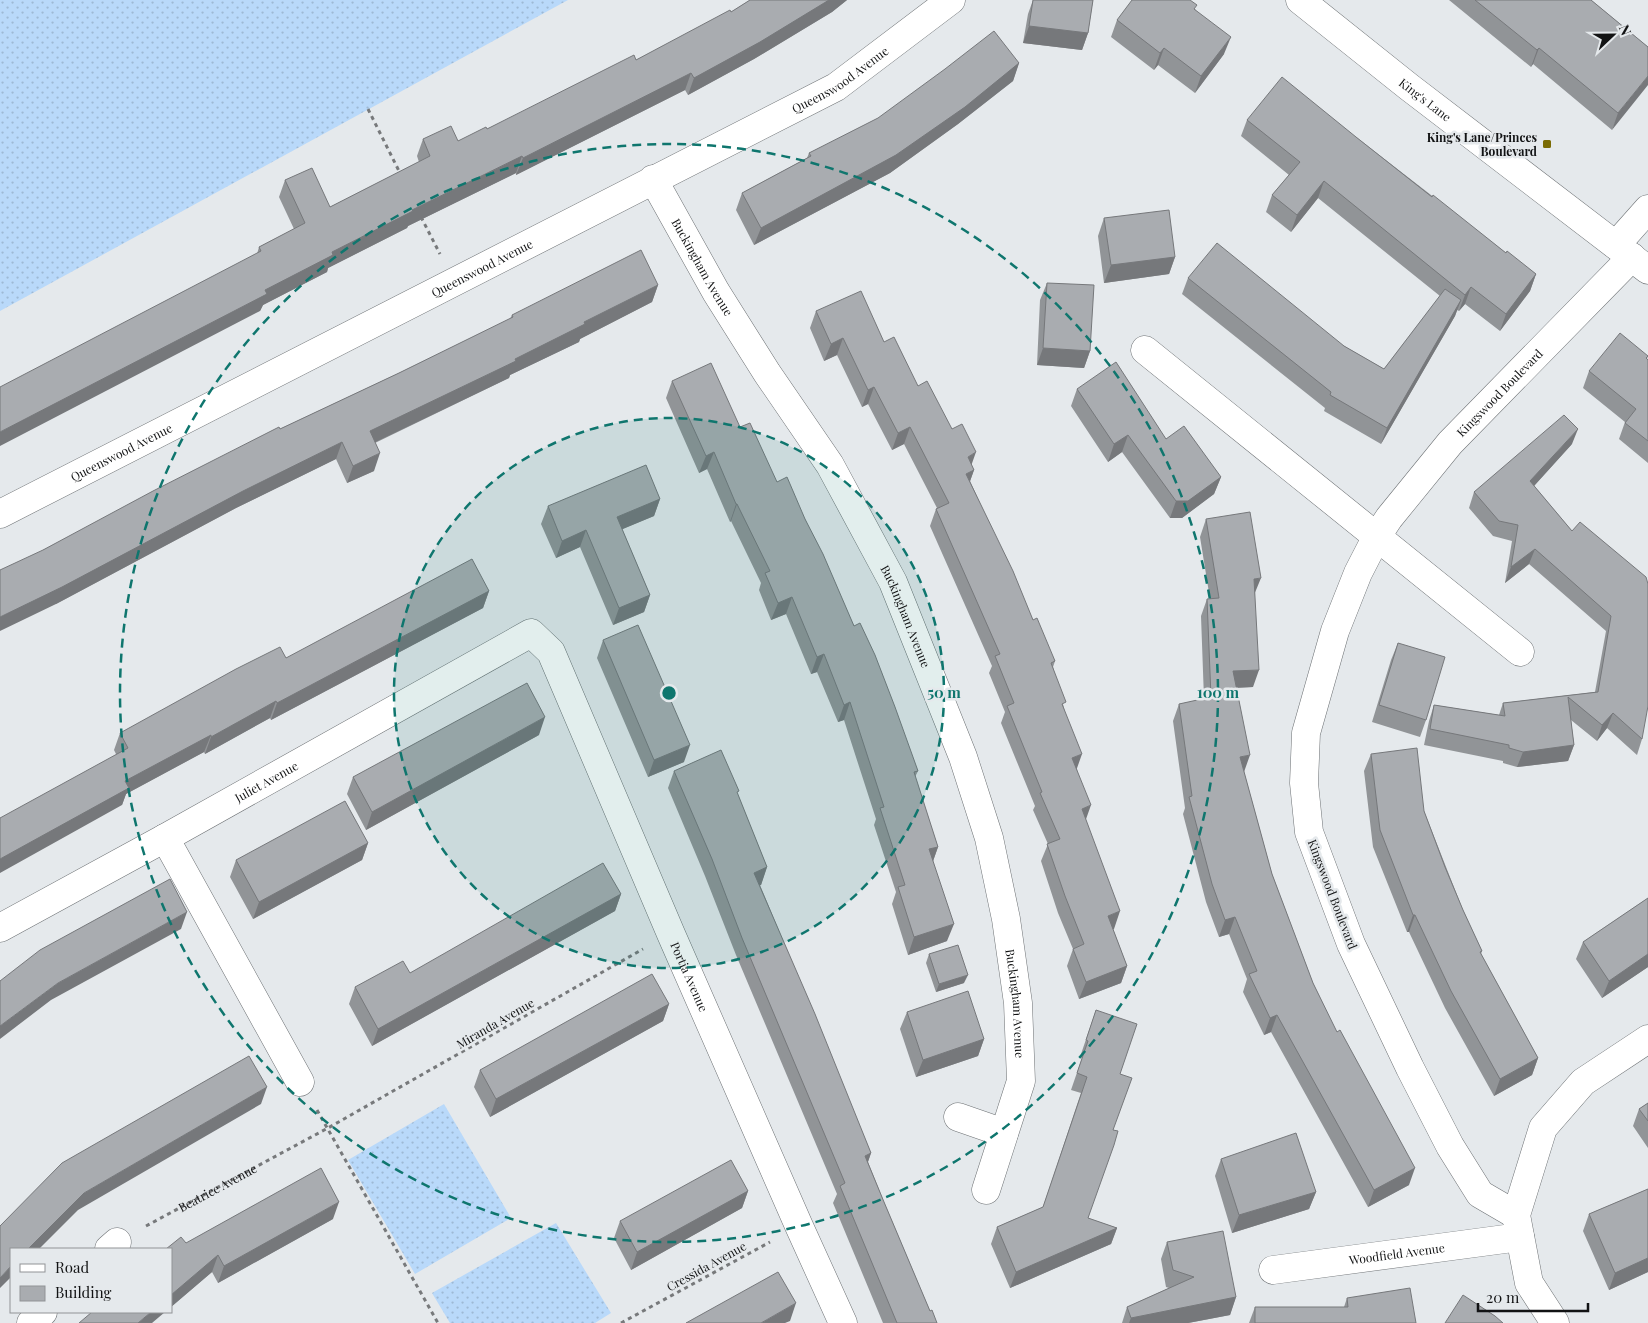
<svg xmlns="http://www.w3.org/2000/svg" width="1648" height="1323" font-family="'Playfair Display',serif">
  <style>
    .grass { fill: url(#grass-dots) }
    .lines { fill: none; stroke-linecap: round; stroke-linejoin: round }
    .minor-casing { stroke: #6d7174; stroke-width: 29 }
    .path { stroke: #77797b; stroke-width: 3; stroke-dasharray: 4 4; stroke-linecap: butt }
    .minor { stroke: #fff; stroke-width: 28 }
    .wall { fill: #919497 }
    .shaded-wall { fill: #76787b }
    .building { fill: #a9acb0; stroke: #76787b }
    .ring { fill: none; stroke: #0f766e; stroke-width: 2.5; stroke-dasharray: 9 6 }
    .poi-dot { fill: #7a6b03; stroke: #e5e9ec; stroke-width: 2 }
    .labels { text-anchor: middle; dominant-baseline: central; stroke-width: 5; stroke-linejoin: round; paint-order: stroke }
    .street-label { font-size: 12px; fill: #121314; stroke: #e5e9ec }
    .poi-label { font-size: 12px; font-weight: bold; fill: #121314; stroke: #e5e9ec; text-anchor: end }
    .centre { fill: #0f766e; stroke: #e5e9ec; stroke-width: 2.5 }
    .ring-label { font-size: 15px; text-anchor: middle; font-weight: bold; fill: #0f766e; stroke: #e5e9ec; stroke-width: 5; stroke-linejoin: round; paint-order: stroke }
  </style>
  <defs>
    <pattern id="grass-dots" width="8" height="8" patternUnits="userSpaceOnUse" patternTransform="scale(1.25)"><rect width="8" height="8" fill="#b9d9fa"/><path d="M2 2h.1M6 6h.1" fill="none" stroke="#9eb9d5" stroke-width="1.8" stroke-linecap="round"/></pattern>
  </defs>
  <rect width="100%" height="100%" fill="#e5e9ec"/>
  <path class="grass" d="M0 0H568L0 311Z
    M444 1104 511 1218 415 1274 348 1160Z
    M556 1223 611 1313 595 1323H450L432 1293Z"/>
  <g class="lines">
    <defs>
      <g id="minor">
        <path id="s2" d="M1300 0 1409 87 1648 270"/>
        <path id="s3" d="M653 179 716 292 767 373 830 465 893 582 963 757 989 838 1006 919 1018 1003 1021 1081 986 1190"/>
        <path d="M1616 245 1648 209"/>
        <path d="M1145 350 1520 652"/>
        <path id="s4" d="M0 514 836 87 951 0"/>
        <path d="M165 838 300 1082"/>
        <path id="s5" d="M0 928 165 838 531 633 551 652 671 934 799 1226 843 1323"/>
        <path d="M958 1117 1004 1133"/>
        <path id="s6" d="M1516 1215 1480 1194 1450 1146 1410 1068 1351 944 1309 832 1304 783 1306 733 1335 631 1358 573 1377 536 1389 518 1450 443 1632 257"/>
        <path d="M109 1249 117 1242"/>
        <path id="s7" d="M1273 1270 1520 1237"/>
        <path d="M31 1323 43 1312"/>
        <path d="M1555 1323 1529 1283 1516 1215 1543 1128 1583 1082 1648 1039"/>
      </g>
    </defs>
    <use href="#minor" class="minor-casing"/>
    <g class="path">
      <path d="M368 109 401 175"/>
      <path d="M421 217 440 254"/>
      <path d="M317 1110 438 1323"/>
      <path id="s1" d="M146 1226 328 1128 643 949"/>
      <path d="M621 1323 770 1242"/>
    </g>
    <use href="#minor" class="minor"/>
  </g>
  <path class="wall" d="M750 0H847L832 12 754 59 688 95 685 90 516 175V173L408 226 407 228 328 268 327 272 263 305 260 311 257 254 259 247 294 229 279 197 285 180 330 207 419 162 417 156 423 139 458 141 487 129 636 60 731 12Z
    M1033 0H1093L1088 33 1082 50 1023 43 1028 14Z
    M1449 0H1591L1648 47 1612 130 1533 64 1531 67Z
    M1195 9 1224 54 1195 93 1158 65 1154 70 1111 37 1117 20Z
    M1019 63 1013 81 958 124 890 173 754 245 736 210 742 193 807 158 809 153Z
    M1247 120 1356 137 1506 253 1536 274 1530 291 1500 331 1465 304 1459 311 1457 310 1455 316 1381 444 1324 411 1325 408 1182 294 1188 278 1344 346 1384 369 1440 296 1318 198 1291 232 1266 212 1272 195 1289 175 1241 136Z
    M1104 218 1175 257 1169 274 1104 283 1098 236Z
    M1047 283 1090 351 1084 368 1037 365 1040 300Z
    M658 285 652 302 580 339 579 342 510 375 509 378 375 443 374 471 347 483 336 459 236 508 56 604 43 550 280 429 399 373 510 319 512 315Z
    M816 311 884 342 918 386 952 429 974 470 970 481 1033 620 1055 661 1053 667 1064 708 1077 769 1086 820 1113 929 1127 966 1121 983 1079 999 1067 966 1073 949 1058 913 1041 861 1048 844 1033 810 1035 806 1001 723 1005 712 989 673 992 666 930 526 936 509 937 508 904 444 892 450 868 404 862 407 837 355 824 361 810 328Z
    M1648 356 1647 359 1648 360V463L1619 439 1625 422 1583 388 1589 371Z
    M672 381 740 427 777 482 805 519 854 626 918 771 915 777 938 847 933 861 947 941 908 955 892 904 896 892 874 825 876 819 844 720 838 722 817 672 811 674 786 614 771 620 759 590 761 583 731 521 730 522 707 469 699 473 666 398Z
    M1077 389 1166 439 1221 477 1214 494 1182 518H1170L1122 452 1108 462 1071 406Z
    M1572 444 1534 486 1572 531 1646 577 1642 739 1637 755 1607 728 1597 741 1571 720 1574 745 1568 761 1517 767 1503 763V761L1424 745 1429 721 1434 705 1499 715 1503 703 1595 692 1606 631 1529 564 1505 583 1512 541 1493 536 1469 508 1474 492Z
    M660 499 654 516 622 529 650 595 644 612 613 625 580 547 556 558 541 524 548 506Z
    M1206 519 1255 594 1253 687 1236 688 1244 772 1272 874 1313 983 1409 1185 1368 1207 1271 1032 1264 1035 1243 992 1247 979 1229 934 1219 937 1206 902 1183 814 1185 808 1173 721 1179 704 1204 699 1201 616 1207 599H1210L1200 537Z
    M489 591 483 608 271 720 270 718 205 754 204 752 126 794 122 805 116 754 114 750 120 733 286 658Z
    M603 640 684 762 648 777 597 658Z
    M1398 643 1426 720 1420 737 1372 722 1391 660Z
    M539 735 366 830 347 794 353 777Z
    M1371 754 1424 811 1463 910 1482 951 1481 954 1538 1058 1532 1075 1494 1096 1445 1008 1409 932H1407L1373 847 1364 771Z
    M674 771 738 795 767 867 761 885H760L871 1153 868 1162 884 1202 930 1311 937 1323H883L833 1203 837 1194 736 955 705 876 668 788Z
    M368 843 362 860 253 919 230 877 236 860Z
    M621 894 615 911 372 1046 349 1004 355 987 410 973Z
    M1648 898V967L1602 998 1576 959 1583 942Z
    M929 954 964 983 936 992 926 963Z
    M669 1004 663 1021 490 1117 474 1087 480 1070Z
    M1096 1010 1120 1074 1113 1130 1088 1218 1117 1228 1111 1244 1010 1288 991 1244 997 1227 1043 1207 1081 1093 1071 1090 1082 1058 1080 1057Z
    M907 1012 984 1039 978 1056 916 1077 900 1029Z
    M1648 1103V1148L1633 1126 1639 1109Z
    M1221 1159 1316 1192 1309 1209 1232 1233 1215 1176Z
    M1648 1189V1272L1609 1290 1583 1231 1589 1214Z
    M748 1191 742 1208 631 1270 614 1238 620 1221Z
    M333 1219 218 1283 212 1272 171 1307V1249Z
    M1167 1242 1236 1297 1230 1315 1188 1323H1122L1127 1307 1169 1288 1166 1287 1161 1259Z
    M1347 1298 1416 1323H1249L1255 1307H1344Z"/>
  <path class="shaded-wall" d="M829 0H847L832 12 754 59 688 95 694 78Z
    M1029 26 1088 33 1082 50 1023 43Z
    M1231 37 1224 54 1195 93 1201 76Z
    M1164 48 1158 65 1154 70 1160 53Z
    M1539 48 1533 64 1531 67 1537 50Z
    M1019 63 1013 81 958 124 890 173 754 245 761 228Z
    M691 73 685 90 516 175 523 158Z
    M1648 76V85L1612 130 1618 113Z
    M522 156 516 173 408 226 407 228 328 268 327 272 263 305 260 311 0 446V432L265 290 332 252 412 210Z
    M1324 181 1318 198 1291 232 1297 215Z
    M1175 257 1169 274 1104 283 1111 265Z
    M1536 274 1530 291 1500 331 1506 314Z
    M658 285 652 302 580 339 579 342 510 375 509 378 363 448 370 431 515 359 584 322Z
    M1471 287 1465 304 1459 311 1465 295Z
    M1461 300 1455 316 1381 444 1387 428Z
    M843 338 837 355 824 361 831 344Z
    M1043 348 1090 351 1084 368 1037 365Z
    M874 387 868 404 862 407 868 390Z
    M910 427 904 444 892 450 898 433Z
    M1578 429 1572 444 1524 497 1530 481Z
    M1128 435 1122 452 1108 462 1114 444Z
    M342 442 336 459 236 508 56 604 0 631V617L243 491Z
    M714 452 707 469 699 473 706 456Z
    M976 452 970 469 968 457Z
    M380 453 374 471 347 483 353 466Z
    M974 470 968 487 966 474Z
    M1221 477 1214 494 1182 518H1170L1176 501Z
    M660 499 654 516 611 534 617 517Z
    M736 504H737L731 521 730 522Z
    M586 530 580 547 556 558 562 541Z
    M1535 549 1529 564 1505 583 1511 567Z
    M1261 578 1254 595V579Z
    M489 591 483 608 271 720 277 703Z
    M650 595 644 612 613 625 619 608Z
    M792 597 786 614 771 620 778 603Z
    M824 654 817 672 811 674 817 657Z
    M1259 670 1253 687 1226 688 1233 671Z
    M276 701 270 718 205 754 211 737Z
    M850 702 844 720 838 722 844 705Z
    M1613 713 1607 728 1597 741 1602 725Z
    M545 717 539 735 366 830 372 812Z
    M211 735 204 752 126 794 122 805 0 873V859L125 781Z
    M690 745 684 762 648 777 654 760Z
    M1574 745 1568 761 1517 767 1523 752Z
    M1082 754 1076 771 1072 758Z
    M1250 755 1244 772 1240 757Z
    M1091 805 1085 822 1082 809Z
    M368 843 362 860 253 919 259 902Z
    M938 847 932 864 929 849Z
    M767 867 761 885 748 890 754 873Z
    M621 894 615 911 372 1046 378 1029Z
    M1120 911 1114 929 1102 933 1108 916Z
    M187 912 181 929 51 1000 0 1039V1026L58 983Z
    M1413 915H1415L1409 932H1407Z
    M1235 917 1229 934 1219 937 1225 920Z
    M954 924 947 941 908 955 914 937Z
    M1648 954V967L1602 998 1609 981Z
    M1127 966 1121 983 1079 999 1086 982Z
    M968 975 964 983 936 992 939 984Z
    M669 1004 663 1021 490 1117 496 1099Z
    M1277 1015 1271 1032 1264 1035 1270 1018Z
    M984 1039 978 1056 916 1077 923 1060Z
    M1538 1058 1532 1075 1494 1096 1500 1079Z
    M267 1087 261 1104 78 1210 39 1249H28L84 1193Z
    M871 1153 865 1170V1156Z
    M1415 1168 1409 1185 1368 1207 1374 1190Z
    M748 1191 742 1208 631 1270 637 1252Z
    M1316 1192 1309 1209 1232 1233 1239 1215Z
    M339 1202 333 1219 218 1283 224 1266Z
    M1117 1228 1111 1244 1010 1288 1016 1272Z
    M218 1255 212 1272 171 1307V1295Z
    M1648 1258V1272L1609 1290 1615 1273Z
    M11 1266V1277L0 1288V1278Z
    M1236 1297 1230 1315 1188 1323H1129L1131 1318Z
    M796 1303 790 1321 785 1323H761Z
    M151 1312H165L152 1323H138Z"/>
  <path class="building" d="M750 0H829L760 42 694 78 691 73 523 158 522 156 412 210 413 211 332 252 333 255 265 290 267 294 0 432V387L261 251 259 247 305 223 285 180 312 168 330 207 430 156 423 139 451 126 458 141 486 127 487 129 634 55 636 60 730 10 731 12Z
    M1033 0H1093L1088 33 1029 26Z
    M1132 0H1190L1197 5 1194 9 1231 37 1201 76 1164 48 1160 53 1117 20Z
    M1475 0H1591L1648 47V76L1618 113 1539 48 1537 50Z
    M994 31 1019 63 965 107 896 155 761 228 742 193 811 156 809 153 878 118 945 69Z
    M1282 77 1356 137 1432 197 1433 195 1506 253 1507 251 1536 274 1506 314 1471 287 1465 295 1324 181 1297 215 1272 195 1300 162 1247 120Z
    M1169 210 1175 257 1111 265 1104 218Z
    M1217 243 1344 346 1384 369 1445 289 1461 300 1387 428 1330 395 1331 392 1188 278Z
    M641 250 658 285 584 322 585 324 515 359 516 361 370 431 380 453 353 466 342 442 243 491 62 587 0 617V570L43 550 153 491 279 427 280 429 399 373 513 317 512 315Z
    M1047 283 1094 285 1090 351 1043 348Z
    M861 291 884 342 894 337 918 386 927 381 952 429 962 424 976 452 968 457 974 470 966 474 1013 571 1033 620 1037 618 1055 661 1051 663 1066 702 1062 704 1082 754 1072 758 1091 805 1082 809 1120 911 1108 916 1127 966 1086 982 1073 949 1084 944 1065 896 1047 844 1060 839 1040 793 1042 792 1007 706 1014 703 995 656 1000 654 936 509 949 503 910 427 898 433 874 387 868 390 843 338 831 344 816 311Z
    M1620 333 1648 356 1646 358 1648 360V441L1625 423 1636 409 1589 371Z
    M1116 362 1166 439 1184 426 1221 477 1188 501H1176L1128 435 1114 444 1077 389Z
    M711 363 740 427 750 423 777 482 787 477 805 519 823 554 854 626 860 623 875 655 895 707 918 771 914 772 938 847 929 849 954 924 914 937 898 887 905 885 880 808 884 807 850 702 844 705 824 654 817 657 792 597 778 603 765 573 770 571 737 504H736L714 452 706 456 672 381Z
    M1564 415 1578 429 1530 481 1572 531 1580 522 1646 577 1648 584V706L1642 739 1613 713 1602 725 1568 697 1574 745 1523 752 1509 748V745L1430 729 1434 705 1505 716 1503 703 1598 692 1611 616 1535 549 1511 567 1518 525 1499 521 1474 492Z
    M646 465 660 499 617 517 650 595 619 608 586 530 562 541 548 506Z
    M1250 512 1261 578 1254 579 1259 670 1233 671 1250 755 1240 757 1272 874 1313 983 1337 1032 1340 1030 1415 1168 1374 1190 1277 1015 1270 1018 1249 974 1257 971 1235 917 1225 920 1212 884 1189 797 1192 796 1179 704 1211 697 1207 599 1219 598 1206 519Z
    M472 559 489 591 277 703 276 701 211 737V735L125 781 129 788 0 859V818L128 748 120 733 236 669 280 647 286 658Z
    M638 625 690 745 654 760 603 640Z
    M1398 643 1445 657 1426 720 1379 705Z
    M527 683 545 717 372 812 353 777Z
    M1417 748 1424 811 1445 867 1463 910 1482 951 1480 952 1538 1058 1500 1079 1451 991 1415 915H1413L1380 830 1371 754Z
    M721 750 739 791 737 792 767 867 754 873 815 1014 871 1153 865 1156 884 1202 930 1311 932 1310 937 1323H897L840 1186 845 1183 742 938 712 859 674 771Z
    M345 801 368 843 259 902 236 860Z
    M603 863 621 894 378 1029 355 987 403 961 410 973Z
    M170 879 187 912 58 983 0 1026V981L40 950Z
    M1648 898V954L1609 981 1583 942Z
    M958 945 968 975 939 984 929 954Z
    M652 974 669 1004 496 1099 480 1070Z
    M968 991 984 1039 923 1060 907 1012Z
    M1096 1010 1137 1024 1120 1074 1132 1078 1113 1130 1118 1131 1114 1145 1088 1218 1117 1228 1016 1272 997 1227 1043 1207 1087 1077 1077 1073 1088 1041 1086 1040Z
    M249 1056 267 1087 84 1193 28 1249H11V1266L0 1278V1226L62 1163Z
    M1648 1103V1121L1639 1109Z
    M1296 1133 1316 1192 1239 1215 1221 1159Z
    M731 1160 748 1191 637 1252 620 1221Z
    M321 1168 339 1202 224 1266 218 1255 171 1295V1249H166L181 1237 186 1243Z
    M1648 1189V1258L1615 1273 1589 1214Z
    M1223 1231 1236 1297 1131 1318 1127 1307 1194 1277 1173 1270 1167 1242Z
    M778 1272 796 1303 761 1323H686Z
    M1410 1288 1416 1323H1255V1307H1348L1347 1298Z
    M1463 1295 1495 1316 1503 1323H1445Z
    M92 1312H151L138 1323H79Z"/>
  <circle cx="669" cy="693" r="275" fill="#0f766e" fill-opacity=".12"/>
  <g class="ring">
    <circle cx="669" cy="693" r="275"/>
    <circle cx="669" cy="693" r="549"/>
  </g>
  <rect class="poi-dot" x="1542" y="139" width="10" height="10" rx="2.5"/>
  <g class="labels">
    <g class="street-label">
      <text stroke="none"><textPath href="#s4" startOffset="946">Queenswood Avenue</textPath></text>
      <text stroke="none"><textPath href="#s2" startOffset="160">King's Lane</textPath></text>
      <text stroke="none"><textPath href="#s4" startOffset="541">Queenswood Avenue</textPath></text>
      <text stroke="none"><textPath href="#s3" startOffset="101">Buckingham Avenue</textPath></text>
      <text stroke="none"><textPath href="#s6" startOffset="941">Kingswood Boulevard</textPath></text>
      <text stroke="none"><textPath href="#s4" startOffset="136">Queenswood Avenue</textPath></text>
      <text stroke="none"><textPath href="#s3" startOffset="506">Buckingham Avenue</textPath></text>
      <text stroke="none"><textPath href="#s5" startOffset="304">Juliet Avenue</textPath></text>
      <text transform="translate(1333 894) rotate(69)">Kingswood Boulevard</text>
      <text stroke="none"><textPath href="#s5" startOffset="988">Portia Avenue</textPath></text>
      <text stroke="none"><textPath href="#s3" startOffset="911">Buckingham Avenue</textPath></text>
      <text transform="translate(495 1023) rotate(-30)">Miranda Avenue</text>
      <text stroke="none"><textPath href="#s1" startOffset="81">Beatrice Avenue</textPath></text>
      <text stroke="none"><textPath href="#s7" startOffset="125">Woodfield Avenue</textPath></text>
      <text transform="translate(706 1266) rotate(-29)">Cressida Avenue</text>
    </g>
    <g class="poi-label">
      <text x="1537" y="137">King's Lane/Princes<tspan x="1537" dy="14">Boulevard</tspan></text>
    </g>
  </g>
  <circle cx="669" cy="693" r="8" class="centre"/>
  <g class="ring-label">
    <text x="944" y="698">50 m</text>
    <text x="1218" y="698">100 m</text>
  </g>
  <rect x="10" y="1248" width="162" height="65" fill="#e5e9ec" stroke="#919396"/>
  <rect x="20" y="1264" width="25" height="8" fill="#ffffff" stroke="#919396"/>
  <text x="55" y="1273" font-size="15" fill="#121314">Road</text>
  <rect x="20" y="1286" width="25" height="15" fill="#a9acb0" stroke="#919396"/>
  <text x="55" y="1298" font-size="15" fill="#121314">Building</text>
  <g transform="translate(1613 35) rotate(68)" stroke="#e5e9ec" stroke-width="4" paint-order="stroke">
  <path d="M0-4L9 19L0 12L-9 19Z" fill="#121314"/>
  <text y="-8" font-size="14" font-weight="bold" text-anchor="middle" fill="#121314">N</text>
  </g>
  <path d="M1478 1303v8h110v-8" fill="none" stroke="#121314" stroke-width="2.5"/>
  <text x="1486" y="1303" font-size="15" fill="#121314" stroke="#e5e9ec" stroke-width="4" paint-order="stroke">20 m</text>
</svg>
